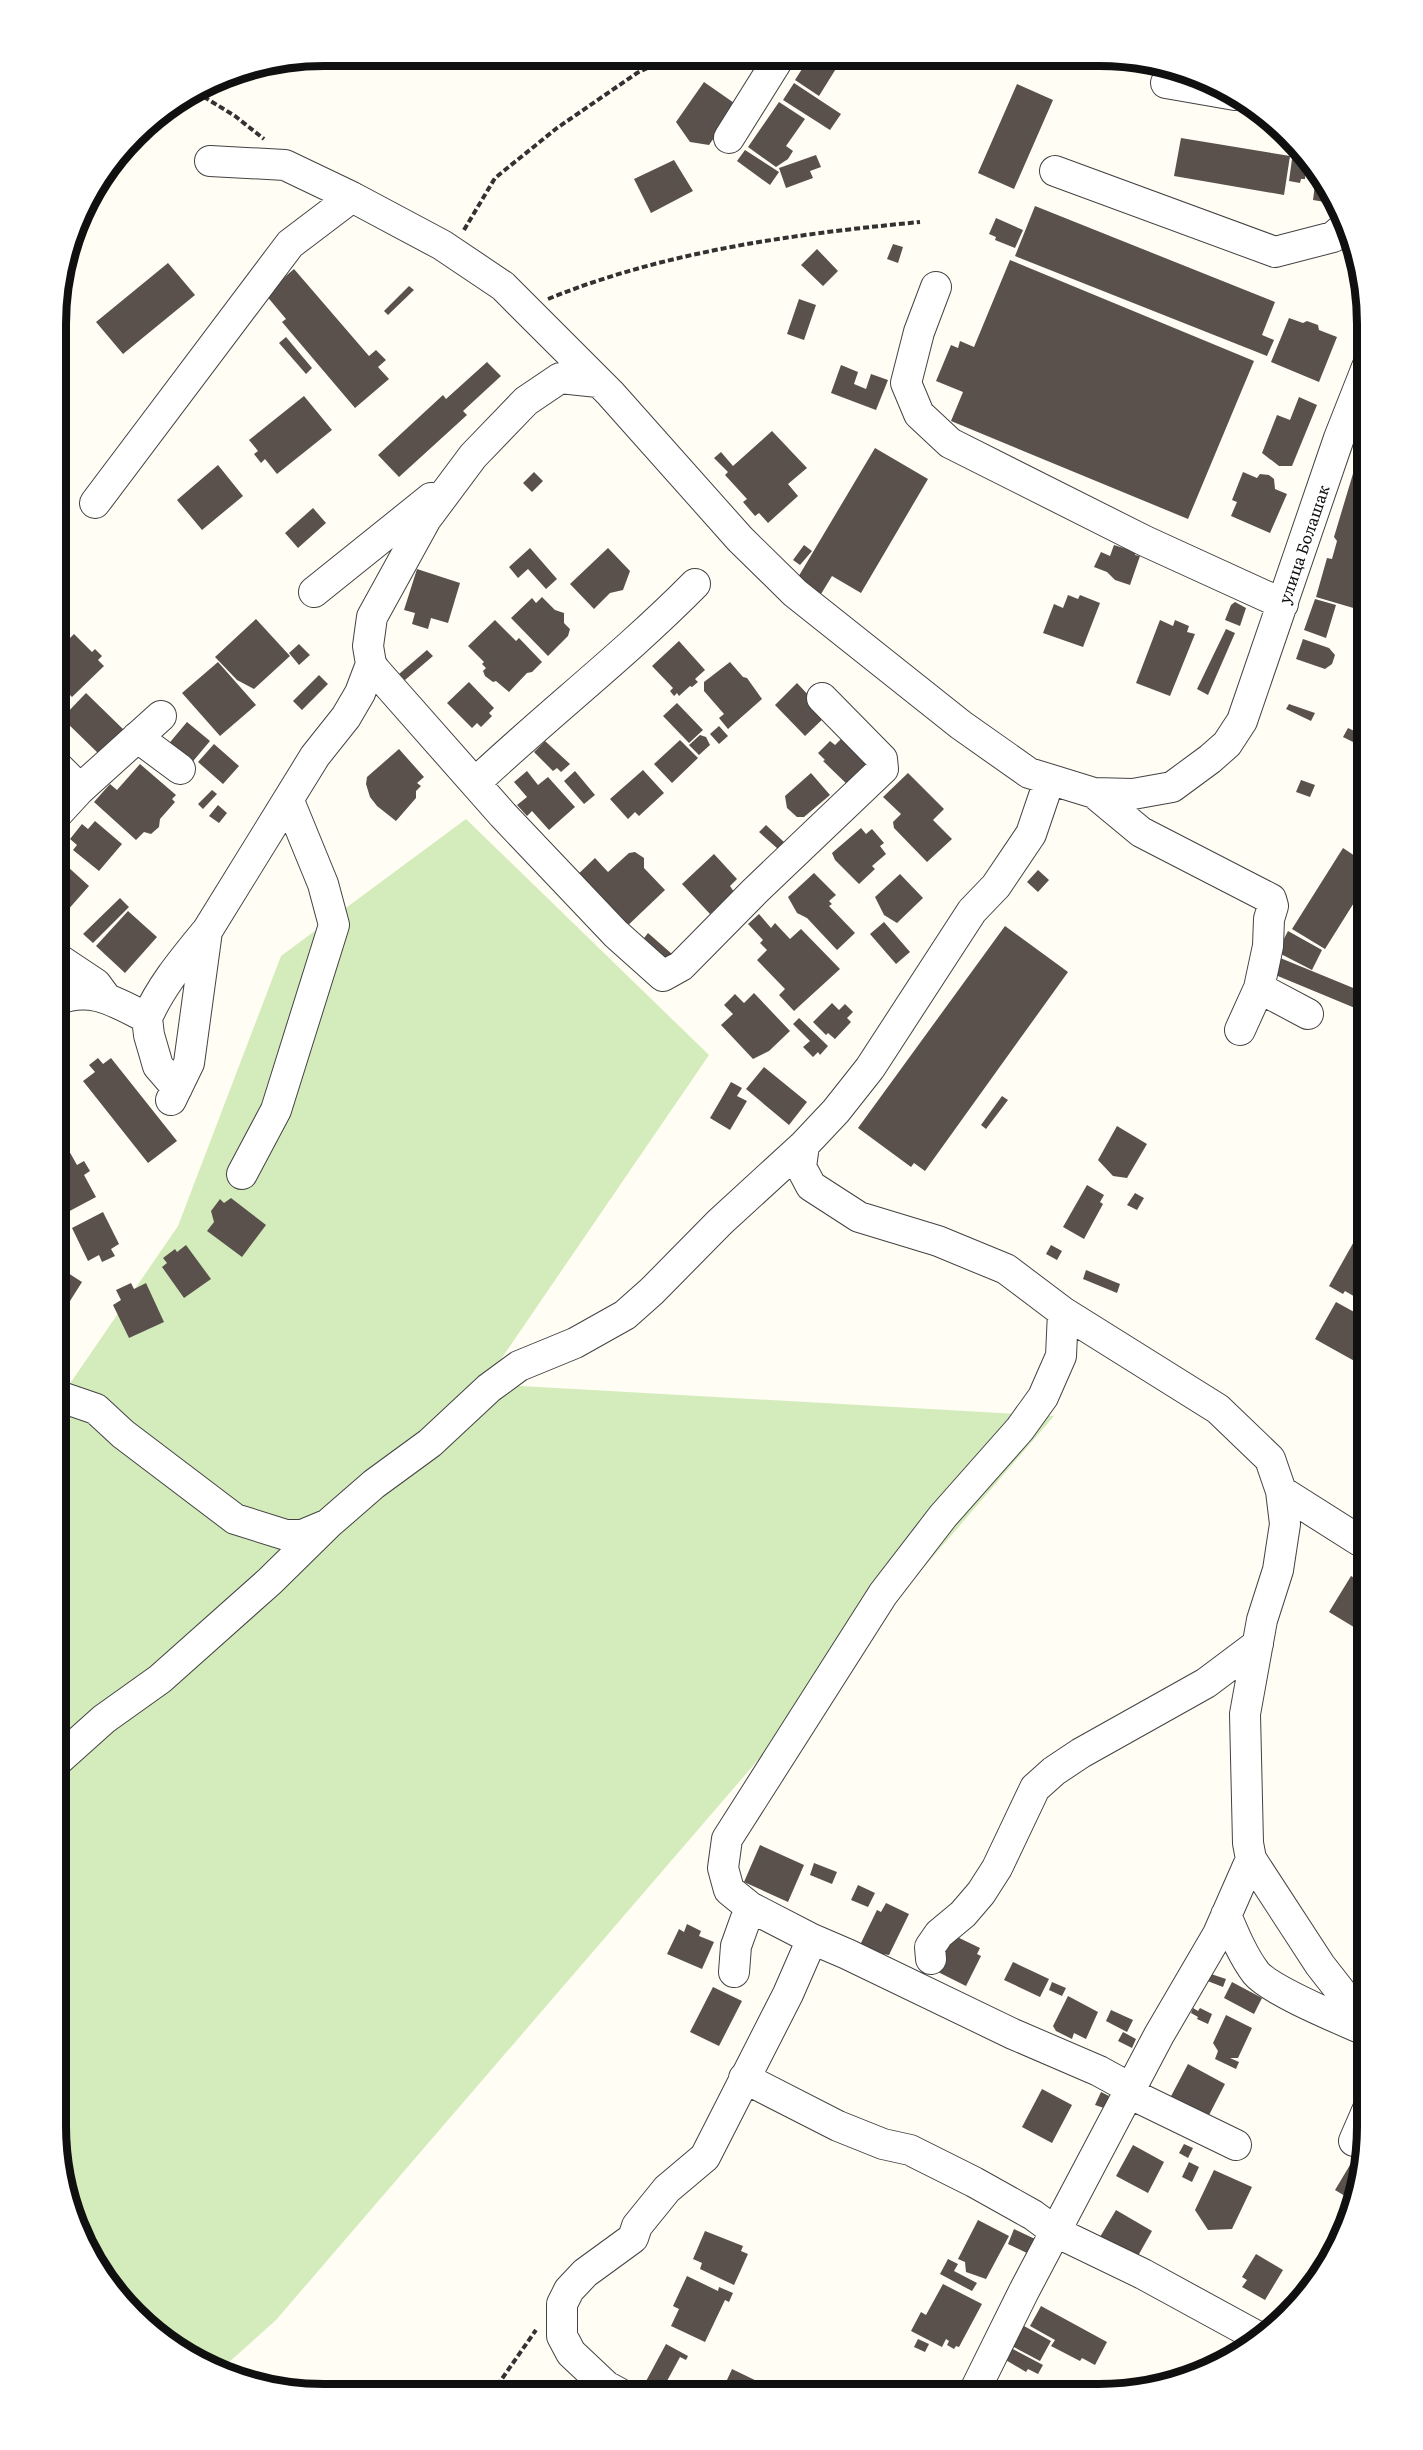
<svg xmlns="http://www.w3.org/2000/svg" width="1423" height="2450" font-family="Literata,serif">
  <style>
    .green { fill: #d4ecbb }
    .building { fill: #5a514c }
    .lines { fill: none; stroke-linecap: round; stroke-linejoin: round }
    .minor-casing { stroke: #434343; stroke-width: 32 }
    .path { stroke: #323232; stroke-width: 4; stroke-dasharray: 6 3; stroke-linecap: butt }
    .minor { stroke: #fff; stroke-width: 30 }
    .labels { text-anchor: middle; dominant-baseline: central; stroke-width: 6; stroke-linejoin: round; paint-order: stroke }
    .street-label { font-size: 16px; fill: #101010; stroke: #fff }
    .rim { fill: none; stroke: #101010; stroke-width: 8 }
  </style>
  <rect width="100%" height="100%" fill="#fffdf4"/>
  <path class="green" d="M466 819 709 1055 484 1384 1054 1416 276 2320 218 2372 147 2328 101 2275 70 2212 56 2126V1404L178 1226 281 956Z"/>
  <path class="building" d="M809 58 836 59 833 64 837 67 819 96 795 80Z
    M704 82 737 105 709 145 690 142 676 122Z
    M794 83 841 114 830 130 783 100Z
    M1017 84 1053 100 1014 189 978 173Z
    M779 102 805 119 786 146 793 151 788 159 776 167 748 147Z
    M1181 138 1290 156 1284 195 1174 176Z
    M745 150 779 172 770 185 737 161Z
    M816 155 821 167 810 171 813 178 786 188 779 168Z
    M1292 159 1307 161 1305 179H1301L1300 183 1289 181Z
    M674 160 693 191 651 213 634 179Z
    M1317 169 1322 175 1337 204 1313 200Z
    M1035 206 1275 302 1262 335 1274 340 1267 356 1015 256Z
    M996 218 1023 230 1015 248 995 240 996 237 989 234Z
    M893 244 903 247 898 263 887 259Z
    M817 249 838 271 823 286 801 265Z
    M1010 260 1254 361 1188 519 951 421 963 392 936 381 951 345 958 348 960 341 974 347Z
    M168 263 195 295 123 354 96 322Z
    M294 269 369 356 376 350 386 360 378 367 389 379 355 408 282 322 286 319 265 294Z
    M409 286 414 290 388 315 384 311Z
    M799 299 816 305 804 340 787 334Z
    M1289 318 1303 323 1307 321 1318 325 1319 330 1337 337 1319 382 1271 362Z
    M286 337 312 368 306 374 279 343Z
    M487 362 501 376 463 411 467 415 399 477 378 455 443 395 446 399Z
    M841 365 858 372 854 384 866 389 871 374 888 380 876 410 831 393Z
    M304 396 332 430 277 474 265 459 261 463 254 454 258 451 249 440Z
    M1299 397 1317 405 1292 466H1279L1262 453 1277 415 1290 420Z
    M1367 427V612L1316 597 1327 558 1332 559 1337 541 1334 537Z
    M772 431 807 468 788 484 798 496 768 523 759 513 755 516 743 502 747 499 725 475 728 472 714 458 721 452 733 466Z
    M875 448 928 479 861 593 832 576 821 594 797 579Z
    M218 465 243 496 202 530 177 500Z
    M534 472 543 481 532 492 523 483Z
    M1243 472 1257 478 1260 474 1269 475 1274 479 1275 489 1287 494 1270 533 1231 516 1237 502 1232 500Z
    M313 508 326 523 298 548 285 533Z
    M804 545 812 551 800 565 793 560Z
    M1114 545 1136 552 1135 555 1140 556 1130 585 1115 580 1107 572 1094 567 1101 552 1110 556Z
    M530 548 557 579 546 589 528 569 518 578 509 567Z
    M608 548 630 571 623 590 610 593 594 609 570 584Z
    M417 569 460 583 448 623 431 618 428 629 412 624 415 613 404 610Z
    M1068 595 1078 599 1080 595 1100 603 1083 647 1043 633 1054 604 1063 608Z
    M542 597 555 610 564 613V623L570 629 568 636 548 656 511 618 532 598 536 603Z
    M1315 599 1336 605 1326 638 1304 630Z
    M1235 602 1246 608 1240 626 1225 620 1231 605Z
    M256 619 290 656 254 689 237 680 215 657Z
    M495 620 516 641 519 638 542 662 532 672 527 673 509 692 496 681 493 682 485 676 483 671 486 668 482 664 484 662 468 646Z
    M1160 620 1173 626 1175 620 1189 626 1187 632 1195 634 1170 696 1136 683Z
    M1226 629 1235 633 1208 695 1197 689Z
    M74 634 92 652 95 649 102 656 98 660 104 666 72 697 57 682V651Z
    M1303 639 1329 648 1335 655 1332 664 1325 669 1296 659Z
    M679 641 705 670 695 679 698 682 692 687 690 686 679 696 677 693 674 696 670 691 673 688 652 666Z
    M299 644 310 655 299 665 289 653Z
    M427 650 433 656 405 680 399 674Z
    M218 662 256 705 220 736 182 693Z
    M730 662 743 677 747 678 762 699 728 729 719 718 724 714 704 691V682Z
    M319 675 328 684 302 710 293 701Z
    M469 682 494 708 489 713 492 716 481 727 477 723 472 728 447 703Z
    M797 683 827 715 805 736 775 705Z
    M86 693 125 731 101 756 62 718Z
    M677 703 703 730 689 743 663 716Z
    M1289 704 1315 713 1311 721 1286 709Z
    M187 722 210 741 189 766 166 747Z
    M719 726 728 736 719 744 710 734Z
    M1348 728 1367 737V749L1343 737Z
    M847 733 875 760 851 788 823 761 825 760 818 753 830 741 835 745Z
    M700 735 706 737 710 745 699 755 689 745Z
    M680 740 698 758 672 783 654 764Z
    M545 741 570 764 561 772 557 768 553 771 534 752Z
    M214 744 239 766 223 784 198 762Z
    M399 749 424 777 417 783 421 786 416 791V798L396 821 377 806 370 797 366 784 367 777Z
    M140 764 176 795 172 799 175 802 160 819 159 827 151 834 144 832 136 840 94 802 110 784 117 790Z
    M643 770 664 793 639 816 635 812 628 819 610 799Z
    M527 771 538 785 548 777 575 807 549 830 532 811 527 816 517 805 527 797 514 782Z
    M575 771 595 795 584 804 564 781Z
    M811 773 830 795 804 817H797L787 808 785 796Z
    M908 773 944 809 933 820 952 839 927 862 894 828 893 822 901 814 883 797Z
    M1301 780 1315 785 1310 797 1296 792Z
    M212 790 217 794 203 809 198 804Z
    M218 805 227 813 219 823 209 816Z
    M95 821 122 844 99 871 73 850 77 845 70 839 82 824 88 829Z
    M766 825 785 843 778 849 759 832Z
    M861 828 866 834 872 829 884 843 880 846 886 854 872 866 875 869 859 884 835 860 832 853Z
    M1343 848 1367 864V882L1325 949 1292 929Z
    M635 852 644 858V868L665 890 623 930 573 879 595 858 608 872 629 853Z
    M714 854 737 879 730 886 734 892 710 914 682 884Z
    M57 857 89 886 66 912 57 904Z
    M1038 870 1049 880 1038 892 1027 882Z
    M814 873 836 895 829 901 832 904 829 906 855 933 837 950 807 918 797 913 788 897Z
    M900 874 923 898 897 923 884 915 875 897Z
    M120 898 129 907 93 943 83 934Z
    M128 911 157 937 125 973 96 946Z
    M759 914 771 928 775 923 790 939 801 929 840 969 794 1011 779 995 785 989 757 960 767 950 760 943 763 940 748 924Z
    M884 922 910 952 896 964 870 934Z
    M1005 926 1068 972 925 1171 914 1163 911 1167 858 1128Z
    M1288 931 1322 950 1312 970 1277 952Z
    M648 933 672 954 665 963 641 942Z
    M1273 955 1363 992 1367 983V1013L1266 971Z
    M754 993 790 1031 769 1051 753 1059 721 1025 733 1014 724 1005 735 994 744 1003Z
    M832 1003 839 1010 845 1004 853 1012 847 1018 851 1022 835 1039 828 1033 826 1035 813 1022Z
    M799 1018 828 1046 820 1055 818 1052 813 1057 803 1047 810 1041 793 1024Z
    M98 1058 103 1064 111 1058 177 1141 148 1163 83 1081 95 1072 89 1065Z
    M764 1067 807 1102 789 1125 746 1089Z
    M731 1082 742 1088 737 1096 747 1101 730 1130 710 1118Z
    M1002 1096 1008 1100 986 1129 981 1125Z
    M1117 1126 1147 1144 1127 1178 1113 1176 1098 1160Z
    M64 1142 77 1165 84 1161 90 1171 84 1175 96 1197 64 1214 57 1200V1146Z
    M1087 1185 1104 1195 1100 1202 1103 1204 1084 1239 1063 1227Z
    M1135 1193 1144 1198 1137 1210 1127 1205Z
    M231 1198 266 1225 242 1257 207 1231 214 1222 211 1211 220 1199 224 1203Z
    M103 1212 119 1244 111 1249 115 1256 102 1262 99 1255 88 1261 72 1228Z
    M1356 1238 1367 1244V1304L1345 1291 1343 1294 1329 1286Z
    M186 1245 211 1279 184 1298 162 1267 167 1263 163 1258 175 1249 177 1252Z
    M1051 1245 1062 1251 1057 1260 1046 1254Z
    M57 1266 82 1282 58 1320 56 1319Z
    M1086 1270 1120 1284 1117 1293 1083 1279Z
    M131 1283 134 1289 146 1283 164 1322 129 1338 113 1305 121 1300 116 1290Z
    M1336 1302 1367 1319V1368L1315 1339Z
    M1351 1576 1367 1585V1624L1362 1632 1329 1612Z
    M760 1845 804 1865 788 1902 744 1882Z
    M814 1863 837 1872 832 1884 810 1875Z
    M858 1885 875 1893 868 1907 851 1900Z
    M886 1903 909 1914 889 1955 876 1953 860 1945 877 1910 881 1912Z
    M687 1924 701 1931 699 1936 714 1942 702 1969 667 1954 679 1929 684 1932Z
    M951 1934 980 1948 977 1954 981 1956 966 1986 934 1970Z
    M1013 1962 1049 1979 1040 1997 1004 1980Z
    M1208 1973 1226 1979 1223 1987 1205 1980Z
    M1052 1982 1066 1988 1062 1996 1049 1990Z
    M1232 1982 1262 1998 1254 2014 1224 1998Z
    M713 1987 742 2001 719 2046 690 2032Z
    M1068 1996 1098 2012 1086 2039 1074 2033 1072 2039 1056 2031 1053 2026Z
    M1193 2008 1198 2011 1200 2008 1212 2014 1208 2024 1197 2019 1198 2017 1191 2013Z
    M1111 2010 1133 2020 1127 2032 1106 2021Z
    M1226 2015 1252 2028 1238 2058H1230L1239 2062 1236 2069 1215 2059 1218 2051 1213 2043Z
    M1123 2032 1136 2039 1132 2048 1118 2041Z
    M1188 2064 1225 2084 1206 2121 1169 2100Z
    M1042 2089 1072 2105 1052 2143 1022 2127Z
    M1101 2092 1109 2096 1104 2108 1095 2105Z
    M1184 2144 1193 2148 1188 2158 1179 2153Z
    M1133 2145 1164 2162 1148 2193 1116 2176Z
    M1353 2160 1362 2165 1356 2189 1350 2199 1335 2190Z
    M1189 2162 1199 2167 1192 2182 1182 2177Z
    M1214 2170 1252 2187 1232 2229 1208 2230 1195 2210Z
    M1116 2210 1152 2231 1134 2263 1097 2242Z
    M978 2220 1009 2236 986 2279 966 2272 965 2262 958 2259Z
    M1014 2229 1035 2239 1029 2254 1008 2244Z
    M705 2231 743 2246 741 2251 748 2254 734 2285 700 2269 702 2263 693 2259Z
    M1256 2254 1283 2270 1265 2300 1242 2287 1247 2280 1242 2277Z
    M948 2259 958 2264 954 2271 977 2283 972 2291 940 2274Z
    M687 2276 718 2291 719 2287 733 2293 729 2302 725 2300 705 2342 671 2326 679 2309 673 2306Z
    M943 2284 982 2304 959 2347 956 2346 954 2349 947 2345 949 2341 946 2339 942 2347 911 2331 921 2312 926 2315Z
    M1041 2306 1107 2342 1095 2365 1082 2358 1080 2361 1051 2346 1055 2340 1030 2326Z
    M1024 2326 1051 2341 1040 2361 1012 2346Z
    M918 2339 929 2344 925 2352 914 2347Z
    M666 2344 688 2356 686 2360 680 2357 661 2392 645 2383Z
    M1011 2348 1043 2365 1038 2374 1028 2369 1026 2372 1004 2359Z
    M732 2369 765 2385 760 2394 721 2393Z
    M1027 2386 1044 2394H1013L1016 2388 1024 2392Z"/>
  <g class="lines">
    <defs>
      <path id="minor" d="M1166 83 1235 95
        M729 138 779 58
        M210 161 285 165 352 197 442 245 503 286 610 393 740 539 795 593 961 725 1029 773 1094 793 1133 794 1172 787 1210 759 1227 744 1242 721 1339 438 1367 367
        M1055 171 1275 252 1333 237 1347 225
        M936 287 919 332 906 383 919 414 950 443 1145 541 1283 604
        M598 382 560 378 526 401 473 456 426 519 372 617 368 646 371 664 375 670 503 815 616 934 663 976 681 966 755 891 883 769 882 759 822 698
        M95 503 290 244 352 197
        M314 592 431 498
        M137 737 180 769
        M57 766 80 789 161 716
        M475 783C547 715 626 654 695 584
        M1094 793 1141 832 1271 899 1273 906 1269 919 1268 946 1259 988 1240 1030
        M57 814 80 789
        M57 958 96 984 107 999
        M1259 988 1308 1014
        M57 1000C91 985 117 1003 147 1018 161 986 183 960 205 933
        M147 1018 149 1035 158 1066 177 1088
        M171 1100 189 1063 207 931 315 756 346 717 360 693 371 664
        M804 1145 801 1167 811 1186 859 1217 938 1241 1006 1269 1063 1312 1218 1409 1270 1459 1281 1491 1285 1524 1278 1570 1262 1620 1245 1714 1248 1843 1251 1859 1320 1965 1367 2025
        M242 1174 276 1110 334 925 323 884 289 801
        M1063 1312 1061 1356 1043 1397 1020 1429 943 1516 883 1594 727 1839 723 1868 729 1890 750 1907 812 1939 847 1954 1013 2034 1099 2071 1119 2082 1137 2097 1236 2145
        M56 1398 61 1397 96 1409 123 1434 235 1519 286 1535H302L326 1525
        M1281 1491 1360 1541
        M56 1762 104 1719 160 1679 270 1581 328 1524 374 1484 430 1443 489 1388 519 1366 575 1343 625 1315 652 1291 720 1222 804 1145 836 1111 870 1068 972 911 996 886 1031 834 1049 781
        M1226 1915C1234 1934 1243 1956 1256 1973 1271 1991 1342 2020 1367 2031
        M931 1959 930 1947 939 1934 963 1914 981 1893 997 1868 1035 1788 1054 1771 1081 1753 1206 1683 1258 1644
        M734 1972 736 1946 750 1907
        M744 2078 838 2126 883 2144 910 2150 974 2182 1033 2215 1056 2232 1143 2274 1262 2339
        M1354 2141 1367 2111
        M619 2393 606 2386 571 2353 562 2336V2304L569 2290 585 2273 633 2238 637 2226 667 2189 705 2157 788 1994 812 1939
        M973 2394 1024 2291 1159 2035 1218 1934 1251 1859"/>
    </defs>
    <use href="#minor" class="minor-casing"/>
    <path class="path" d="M196 92 235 116 264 139
      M464 230 495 178 557 128 637 73 668 58
      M548 299C666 251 794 234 920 222
      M492 2393 536 2330"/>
    <use href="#minor" class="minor"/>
  </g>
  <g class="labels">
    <g class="street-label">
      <text transform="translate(1303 544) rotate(-71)">улица Болашак</text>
    </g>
  </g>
  <path d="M0 0H1423V2450H0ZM324 66H1099A258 258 0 0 1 1357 324V2126A258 258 0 0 1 1099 2384H324A258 258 0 0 1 66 2126V324A258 258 0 0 1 324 66Z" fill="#fff" fill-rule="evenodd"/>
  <path class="rim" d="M324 66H1099A258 258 0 0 1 1357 324V2126A258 258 0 0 1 1099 2384H324A258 258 0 0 1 66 2126V324A258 258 0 0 1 324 66Z"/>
</svg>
